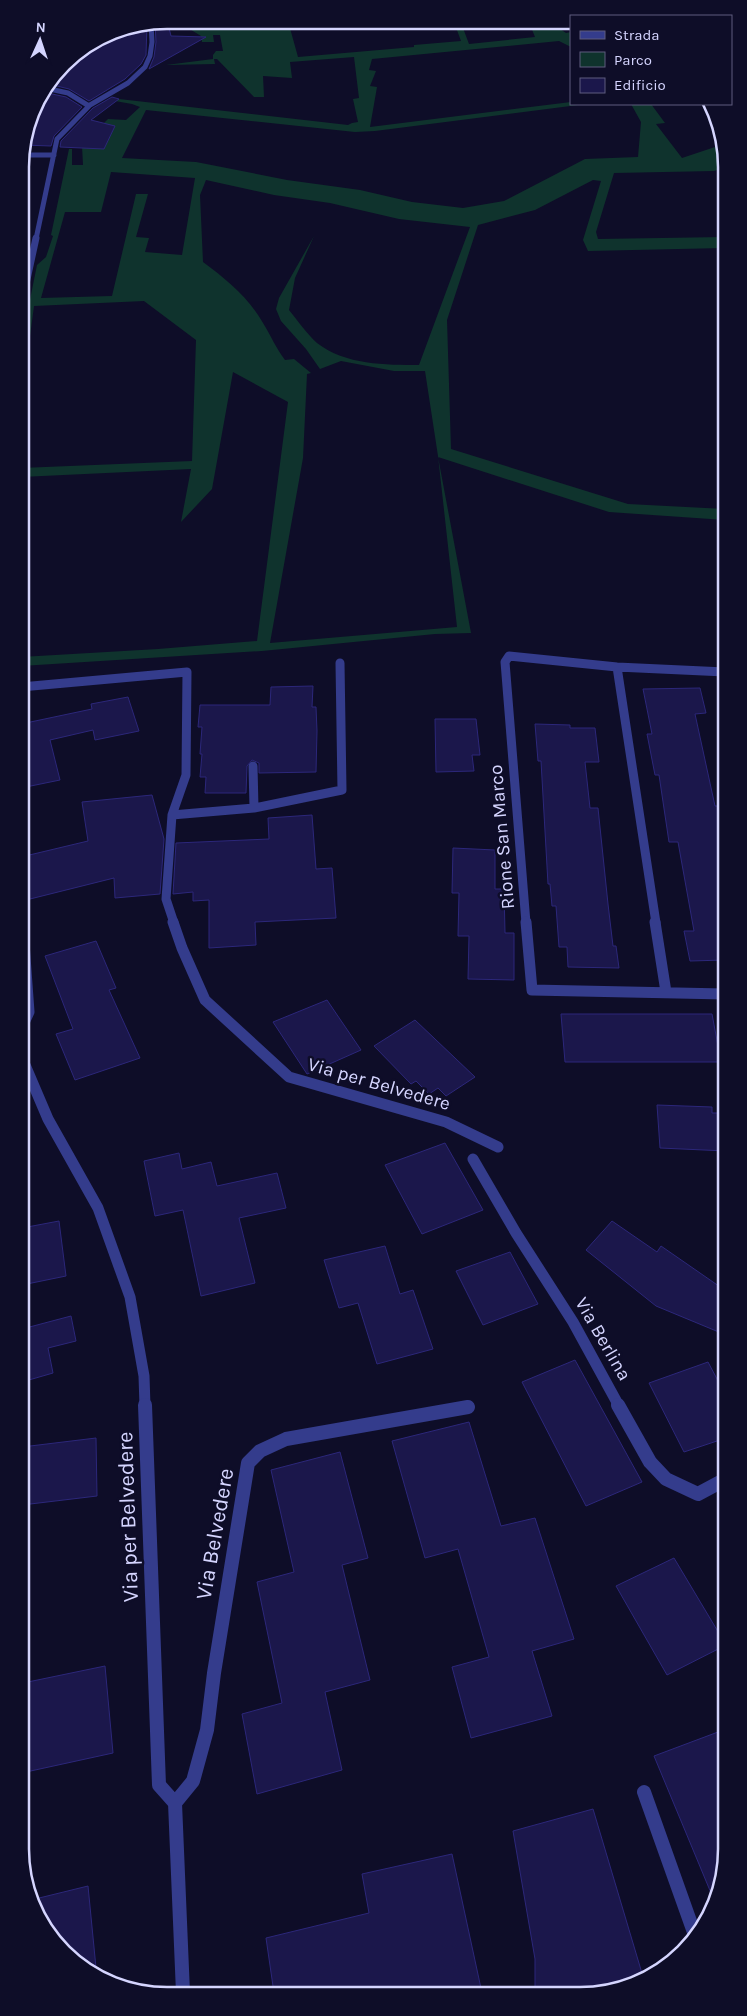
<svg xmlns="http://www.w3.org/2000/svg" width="747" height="2016" font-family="Karla,sans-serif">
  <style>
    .green { fill: #0f332d; fill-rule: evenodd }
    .building { fill: #1b174b; stroke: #2c277a }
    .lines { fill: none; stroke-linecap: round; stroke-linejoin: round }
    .street-far4 { stroke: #343c8c; stroke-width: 5 }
    .street-far3 { stroke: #343c8c; stroke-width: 7 }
    .street-far2 { stroke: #343c8c; stroke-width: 9 }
    .street-far1 { stroke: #343c8c; stroke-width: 11 }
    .street { stroke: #343c8c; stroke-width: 14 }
    .labels { text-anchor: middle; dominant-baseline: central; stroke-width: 5; stroke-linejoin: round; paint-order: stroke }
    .street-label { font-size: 19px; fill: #d5d5ff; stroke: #0e0d28 }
    .near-street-label { font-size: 22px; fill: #d5d5ff; stroke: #0e0d28 }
    .rim { fill: none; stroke: #d5d5ff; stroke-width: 2.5 }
  </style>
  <rect width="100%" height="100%" fill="#0e0d28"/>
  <path class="green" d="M175 20 288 21 298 57 414 47V45L461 41 454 22H458L460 28H463L469 44 535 37 529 22H550L566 33 571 32V47L559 41 372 59 369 70 376 71 370 86 377 87 370 127 571 102V104H586L375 131 355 132 146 110 122 158 196 162 287 180 360 190 412 202 463 208 504 201 585 159 638 157 641 122 631 104H651L665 123 656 124 682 158 724 144V168L714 171 614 173 596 232 598 239 724 237V248L588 251 583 240 601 181 593 180 535 210 478 225 447 320 451 449 628 504 725 509V520L609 512 438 457 471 633 435 634 262 651 21 666V657L158 649 257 641 288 402 233 372 212 489 181 522 191 469 21 477V468L192 461 196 340 144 301 34 306 21 404V344L37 265 46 257 53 236 51 235 69 149H72V165H83L82 146 105 124 104 123 108 119 126 120 140 107 132 104 115 101 119 99 348 125 352 123 358 122 353 99 359 98 354 57 290 62 292 78 263 76 264 97H254L217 59H214L215 64 166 65 213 59V55L216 51H223L220 35H213L214 42H202L201 36ZM111 172 195 178 182 255 145 252 149 238 136 237 148 194H136L112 296 41 298 65 212H101ZM206 180 274 195 330 203 399 219 470 227 419 365C386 365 345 365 317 343 307 334 298 321 289 310L295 278 314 236 279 298 276 309 281 321 306 349 320 369 341 361 394 371H425L438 456 457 627 270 643 303 458 307 374 311 373 294 359 285 360C276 348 271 336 263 323 249 298 226 279 203 262L200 195Z"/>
  <path class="building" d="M167 20 171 36 206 37 149 69 154 57 156 42 155 22Z
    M147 24 146 55 141 64 125 79 89 101 69 89 49 84 70 57 111 31Z
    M43 92 66 97 82 107 54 136 51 146 23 145 35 102Z
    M112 97 119 99 91 120 115 126 104 149 60 147 61 141 93 108Z
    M313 686 312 707H316L317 731 316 772 259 773V763L252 760 247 766 246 793H205L206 777H200L202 754H200L202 727H198L200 705H270L271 687Z
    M700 688 706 713 695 714 715 806H720L725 831V960L690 961 684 931H694L678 842H669L659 775H655L647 734H652L643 689Z
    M128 697 139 731 95 740 93 730 50 740 60 780 21 788V724L92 709 91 704Z
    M435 719H476L480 755H472L474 771 436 772Z
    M535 724 570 725V728H595L599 762H585L590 808H598L608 904 613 946H616L619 968 568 967 567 947H559L556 906H552L550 884H548L541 761H538Z
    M152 795 164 839 160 894 115 898 114 878 26 900 21 885V857L88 841 82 802Z
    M312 815 316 869 332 868 336 918 255 922 256 945 209 948V900L193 901V892L173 894 176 843 269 839 268 818Z
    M453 848 495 850V889H504L505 933H514V980L468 979 469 936H458L459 893H452Z
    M96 941 116 988 109 990 140 1058 75 1080 56 1034 73 1029 45 956Z
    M327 1000 361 1050 307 1074 273 1022Z
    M561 1014H712L721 1062H565Z
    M415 1020 475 1077 446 1096 438 1088 429 1094 416 1081 411 1084 374 1046Z
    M657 1105 712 1107V1113H726V1151L660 1148Z
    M445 1143 483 1210 422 1234 385 1165Z
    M179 1153 182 1169 211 1162 217 1186 277 1173 286 1208 239 1218 255 1283 201 1296 183 1210 155 1216 144 1161Z
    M59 1221 66 1276 22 1285V1228Z
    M612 1221 657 1252 661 1246 726 1291V1335L656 1306 586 1250Z
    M385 1246 400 1294 413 1290 433 1349 377 1364 358 1303 339 1308 324 1260Z
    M510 1252 538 1304 483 1325 456 1271Z
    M71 1316 76 1341 48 1348 53 1373 22 1382V1329Z
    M575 1360 642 1482 586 1506 522 1382Z
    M708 1362 726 1396V1438L684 1452 649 1383Z
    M469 1422 501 1526 535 1518 574 1639 532 1651 552 1716 471 1738 452 1667 489 1657 458 1549 425 1558 392 1441Z
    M96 1438 97 1496 22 1505V1447Z
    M340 1452 368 1558 342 1565 370 1680 325 1692 342 1770 257 1794 242 1714 282 1703 257 1582 294 1572 271 1470Z
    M674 1558 726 1645 667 1675 616 1586Z
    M105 1666 113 1753 26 1772 23 1683Z
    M726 1729 727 1859 716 1905 654 1756Z
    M593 1809 644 1980 609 1993H535V1959L513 1831Z
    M452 1854 482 1993H274L266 1938 369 1913 362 1874Z
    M88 1886 97 1978 63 1953 40 1922 31 1900Z"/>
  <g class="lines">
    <path class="street-far4" d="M45 88 68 93 89 106
      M21 155H54
      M36 239 57 139 90 105 128 83 145 67 150 56 152 42 151 23"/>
    <path class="street-far3" d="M21 307 36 238"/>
    <path class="street-far2" d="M617 667 656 923
      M21 687 187 672 186 775 172 815 254 808 253 766
      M254 808 342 790 340 663
      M172 815 166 899 174 923
      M526 923 505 662 509 656 617 667 725 672"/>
    <path class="street-far1" d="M173 922 182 948 205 1000 289 1077 446 1122 498 1147
      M526 922 532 990 725 994
      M655 922 666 992
      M22 1027 29 1012 24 943
      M22 1058 48 1119 98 1208 130 1297 144 1376 145 1406
      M473 1159 516 1233 573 1322 619 1406"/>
    <path class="street" d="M145 1405 159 1785 175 1803 183 1993
      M618 1405 650 1462 666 1479 698 1494 726 1479
      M644 1792 696 1938
      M175 1803 193 1781 207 1730 214 1673 248 1463 260 1451 286 1439 468 1407"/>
  </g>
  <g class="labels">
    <g class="street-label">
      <text transform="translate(502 837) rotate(-95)">Rione San Marco</text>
      <text transform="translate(379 1084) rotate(16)">Via per Belvedere</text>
      <text transform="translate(603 1339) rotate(60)">Via Berlina</text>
    </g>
    <g class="near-street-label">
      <text transform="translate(128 1517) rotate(-92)">Via per Belvedere</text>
      <text transform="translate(215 1534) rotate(-80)">Via Belvedere</text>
    </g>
  </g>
  <path d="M0 0H747V2016H0ZM167 29H580A138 138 0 0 1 718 167V1849A138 138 0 0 1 580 1987H167A138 138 0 0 1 29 1849V167A138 138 0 0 1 167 29Z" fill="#0e0d28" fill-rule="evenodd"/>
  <path class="rim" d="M167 29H580A138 138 0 0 1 718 167V1849A138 138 0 0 1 580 1987H167A138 138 0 0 1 29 1849V167A138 138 0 0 1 167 29Z"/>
  <rect x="570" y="15" width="162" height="90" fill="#0e0d28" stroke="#5e5d7e"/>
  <rect x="580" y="31" width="25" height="8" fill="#343c8c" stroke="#5e5d7e"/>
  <text x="614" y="40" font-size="15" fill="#d5d5ff">Strada</text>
  <rect x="580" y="52" width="25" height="15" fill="#0f332d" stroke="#5e5d7e"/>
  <text x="614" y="65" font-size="15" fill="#d5d5ff">Parco</text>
  <rect x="580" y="78" width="25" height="15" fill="#1b174b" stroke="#5e5d7e"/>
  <text x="614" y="90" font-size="15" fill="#d5d5ff">Edificio</text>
  <g transform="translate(40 40) rotate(3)" stroke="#0e0d28" stroke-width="4" paint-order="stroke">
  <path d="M0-4L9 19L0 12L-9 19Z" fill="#d5d5ff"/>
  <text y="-8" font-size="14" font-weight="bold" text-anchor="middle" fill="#d5d5ff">N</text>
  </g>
</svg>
